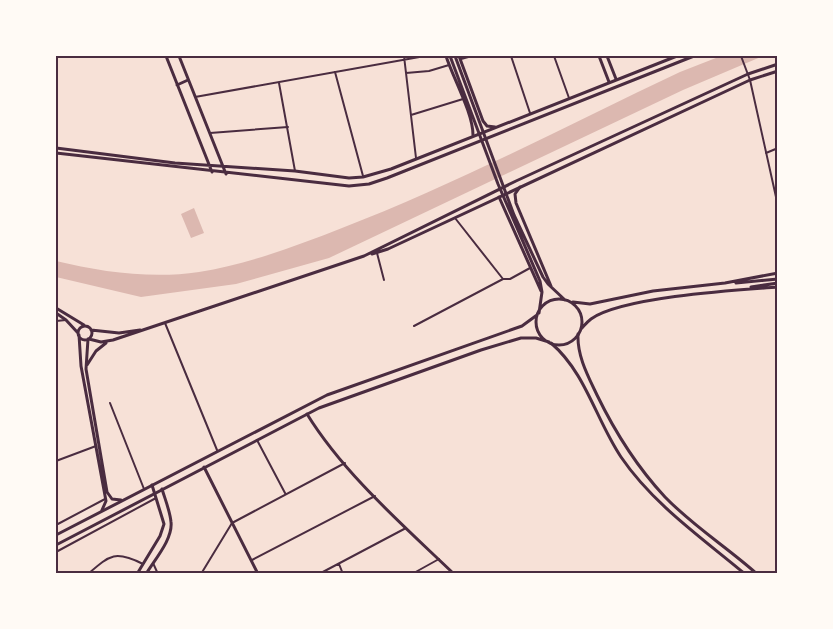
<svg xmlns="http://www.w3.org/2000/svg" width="833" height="629" font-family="'Sofia Sans Condensed',sans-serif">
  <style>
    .water { fill: #dcb8b0 }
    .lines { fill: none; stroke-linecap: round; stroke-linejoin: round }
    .minor { stroke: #4a2c40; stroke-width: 2 }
    .tertiary { stroke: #4a2c40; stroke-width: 3 }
    .secondary { stroke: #4a2c40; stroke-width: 3 }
    .primary { stroke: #4a2c40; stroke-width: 3 }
    .neatline { fill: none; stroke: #4a2c40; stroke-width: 2 }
  </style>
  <rect width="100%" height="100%" fill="#f7e1d7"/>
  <path class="water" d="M721 56H763L683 90 329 258 236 284 141 297 56 277V261C101 272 152 279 199 272 249 264 296 246 342 228 458 183 568 125 680 72Z
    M194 208 204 233 191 238 181 214Z"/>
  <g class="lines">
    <path class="minor" d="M404 56 416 158
      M511 56 530 113
      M554 56 569 98
      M741 56 750 80 778 206
      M56 57 58 56
      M461 59 472 56
      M335 72 363 176
      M406 73 429 71 449 65
      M279 83 295 171
      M195 97 425 56
      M411 115 463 99
      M210 133 288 127
      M766 153 778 148
      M455 218 503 279H510L530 268
      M377 253 384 280
      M56 321 66 320
      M165 323 217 450
      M414 326 503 279
      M110 403 144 489
      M257 440 285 493
      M56 461 96 446
      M56 525 105 499
      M56 552 156 498
      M252 560 375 496
      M153 563 158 574
      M339 564 343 574
      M88 574C110 555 115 550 143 564
      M201 574 232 523 345 463
      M319 574 406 528
      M412 574 439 559"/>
    <path class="tertiary" d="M599 56 609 82
      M607 56 616 79
      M307 414C344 474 403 525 454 574
      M204 467 258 574
      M137 574 160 536 164 524 152 485
      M146 574C155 559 173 539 171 522 170 511 165 499 162 489"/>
    <path class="secondary" d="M166 56 212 172
      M179 56 226 174
      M177 85 188 80
      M56 148 175 163 295 171 349 178 363 177 391 169 677 56
      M56 153 349 186 369 184 387 178 694 56
      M372 254 388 249 750 80 778 71
      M56 308 84 325
      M56 313 66 320 78 333
      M78 333a7 7 0 1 1 14 0a7 7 0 1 1-14 0Z
      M91 330 119 333 140 330
      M578 334C577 356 588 376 597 395 615 432 637 467 665 497 693 526 728 548 757 574
      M79 335 81 366 106 501 102 510
      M88 339 86 369 107 492 112 499 121 500
      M89 339 101 342 113 340 364 256 516 181 748 74 778 64
      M551 343C586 373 596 420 621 457 653 504 702 538 745 574
      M87 365 96 351 106 343"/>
    <path class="primary" d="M446 56C453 78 473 113 473 135
      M450 56 498 184 540 281 542 292 539 313
      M455 56 514 215 543 277 548 284 565 300
      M459 56 483 121 487 126 495 127
      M520 187 515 194 516 203 551 286
      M499 197 541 291
      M736 283 778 279
      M751 287 778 283
      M536 322a23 23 0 1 1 46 0a23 23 0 1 1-46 0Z
      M573 302 590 304 653 291 725 283 778 273
      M581 329C584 326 587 322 591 319 622 297 736 290 778 287
      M56 535 327 395 522 326 537 315
      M56 545 319 408 481 350 521 338H536L549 342"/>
  </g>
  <rect width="833" height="629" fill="none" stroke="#fffaf5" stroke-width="114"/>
  <rect x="57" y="57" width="719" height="515" class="neatline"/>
</svg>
